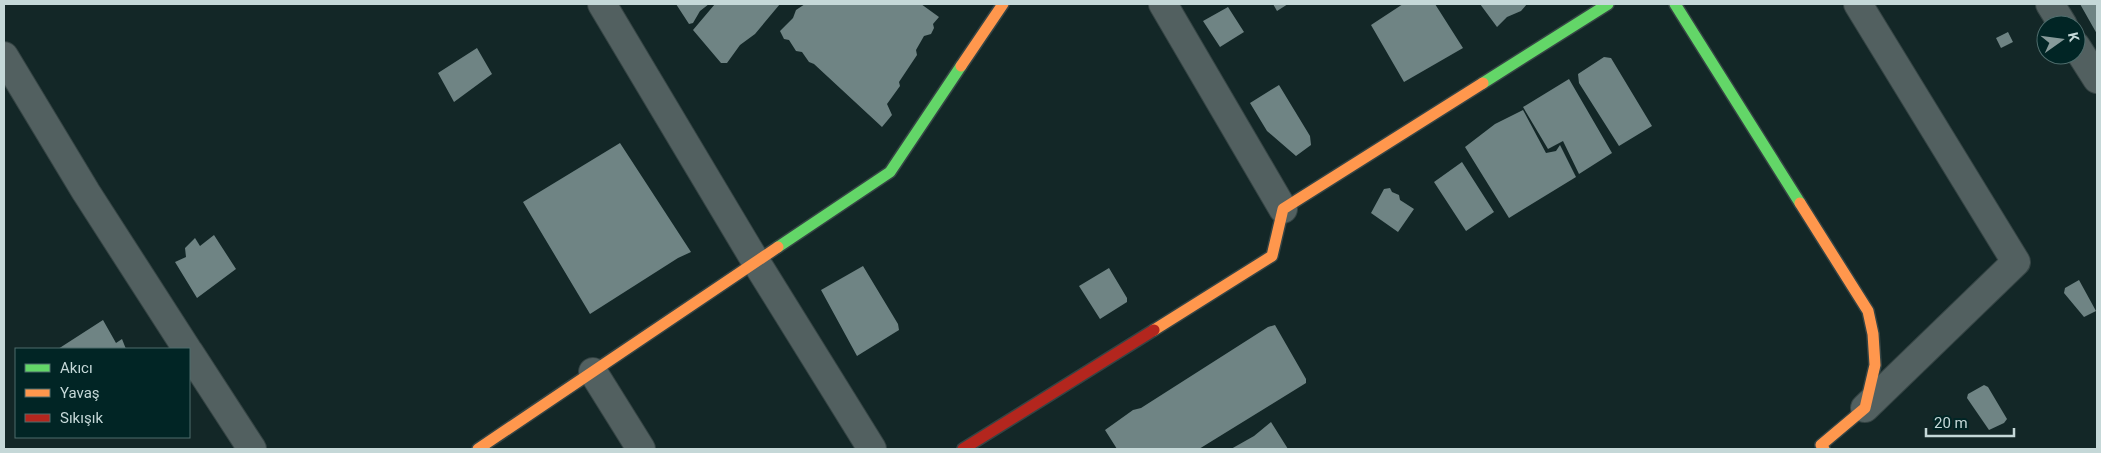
<svg xmlns="http://www.w3.org/2000/svg" width="2101" height="453" font-family="Roboto,sans-serif">
  <style>
    .building { fill: #6f8484 }
    .lines { fill: none; stroke-linecap: round; stroke-linejoin: round }
    .street-casing { stroke: #354444; stroke-width: 30 }
    .fast-casing { stroke: #354444; stroke-width: 14 }
    .slow-casing { stroke: #354444; stroke-width: 14 }
    .jam-casing { stroke: #354444; stroke-width: 14 }
    .street { stroke: #526060; stroke-width: 28 }
    .fast { stroke: #63d668; stroke-width: 11 }
    .slow { stroke: #ff974d; stroke-width: 11 }
    .jam { stroke: #b3261e; stroke-width: 11 }
  </style>
  <rect width="100%" height="100%" fill="#132727"/>
  <path class="building" d="M676 4H709L700 11 693 23 689 24Z
    M715 4H780L755 34 740 45 727 63H721L693 30Z
    M805 4H921L939 17 933 24 934 28 931 34 924 36 916 50 917 55 899 82 900 86 887 104 892 115 882 127 814 64 809 62 802 52 796 51 789 40 784 39 780 31 793 18 796 10Z
    M1273 4H1288L1277 11Z
    M1403 4H1435L1463 48 1404 82 1371 25Z
    M1480 4H1527L1521 11 1507 17 1497 27Z
    M2080 4H2097V34Z
    M1228 7 1244 32 1220 47 1203 21Z
    M2008 32 2013 42 2001 48 1996 38Z
    M477 48 492 74 454 102 438 73Z
    M1604 57 1611 58 1652 126 1619 146 1579 83 1578 74Z
    M1569 79 1612 153 1579 174 1563 141 1548 149 1523 107Z
    M1279 85 1310 136 1311 145 1296 156 1267 131 1250 103Z
    M1523 110 1546 153 1556 151 1560 145 1576 177 1509 218 1465 147 1495 124Z
    M620 143 691 252 678 258 590 314 523 202Z
    M1462 162 1494 212 1466 231 1434 182Z
    M1390 188 1392 192 1399 195 1400 200 1414 209 1398 232 1371 213 1384 189Z
    M214 235 236 269 197 298 175 262 186 257 185 248 195 238 200 246Z
    M863 266 898 324 899 330 857 356 821 290Z
    M1109 268 1127 298V302L1100 319 1079 286Z
    M2079 280 2096 311 2084 317 2064 293 2065 288Z
    M103 320 116 343 122 339 126 349H58Z
    M1275 325 1306 379V383L1199 449H1117L1105 430 1133 410 1141 408 1268 327Z
    M1984 385 1988 387 2007 419 2004 423 1989 430 1967 398 1968 394Z
    M1271 422 1288 449H1231L1254 436Z"/>
  <g class="lines">
    <defs>
      <path id="street" d="M602 4 756 262 872 449
        M1163 4 1283 209
        M1858 4 2016 262 1865 408
        M2050 4 2063 25
        M2076 46 2097 79
        M4 56 86 192 187 349
        M189 352 252 449
        M593 372 641 449"/>
      <path id="fast" d="M1675 4 1800 203
        M1483 83 1608 4
        M778 247 890 172 961 66"/>
      <path id="slow" d="M961 66 1003 4
        M1800 203 1868 311 1873 334 1875 365 1865 408 1821 445 1824 449
        M1154 330 1272 256 1283 209 1483 83
        M478 449 778 247"/>
      <path id="jam" d="M963 449 1154 330"/>
    </defs>
    <use href="#street" class="street-casing"/>
    <use href="#fast" class="fast-casing"/>
    <use href="#slow" class="slow-casing"/>
    <use href="#jam" class="jam-casing"/>
    <use href="#street" class="street"/>
    <use href="#fast" class="fast"/>
    <use href="#slow" class="slow"/>
    <use href="#jam" class="jam"/>
  </g>
  <rect width="2101" height="453" fill="none" stroke="#c5d8d8" stroke-width="10"/>
  <rect x="15" y="348" width="175" height="90" fill="#012525" stroke="#4f6d6d"/>
  <rect x="25" y="364" width="25" height="8" fill="#63d668" stroke="#4f6d6d"/>
  <text x="60" y="373" font-size="15" fill="#c5d8d8">Akıcı</text>
  <rect x="25" y="389" width="25" height="8" fill="#ff974d" stroke="#4f6d6d"/>
  <text x="60" y="398" font-size="15" fill="#c5d8d8">Yavaş</text>
  <rect x="25" y="414" width="25" height="8" fill="#b3261e" stroke="#4f6d6d"/>
  <text x="60" y="423" font-size="15" fill="#c5d8d8">Sıkışık</text>
  <g transform="translate(2061 40) rotate(76)"><circle r="24" fill="#012525" stroke="#4f6d6d"/>
  <path d="M0-4L9 19L0 12L-9 19Z" fill="#879a9a"/>
  <text y="-8" font-size="14" font-weight="bold" text-anchor="middle" fill="#c5d8d8">K</text>
  </g>
  <path d="M1926 428v8h88v-8" fill="none" stroke="#c5d8d8" stroke-width="2.5"/>
  <text x="1934" y="428" font-size="15" fill="#c5d8d8" stroke="#012525" stroke-width="4" paint-order="stroke">20 m</text>
</svg>
